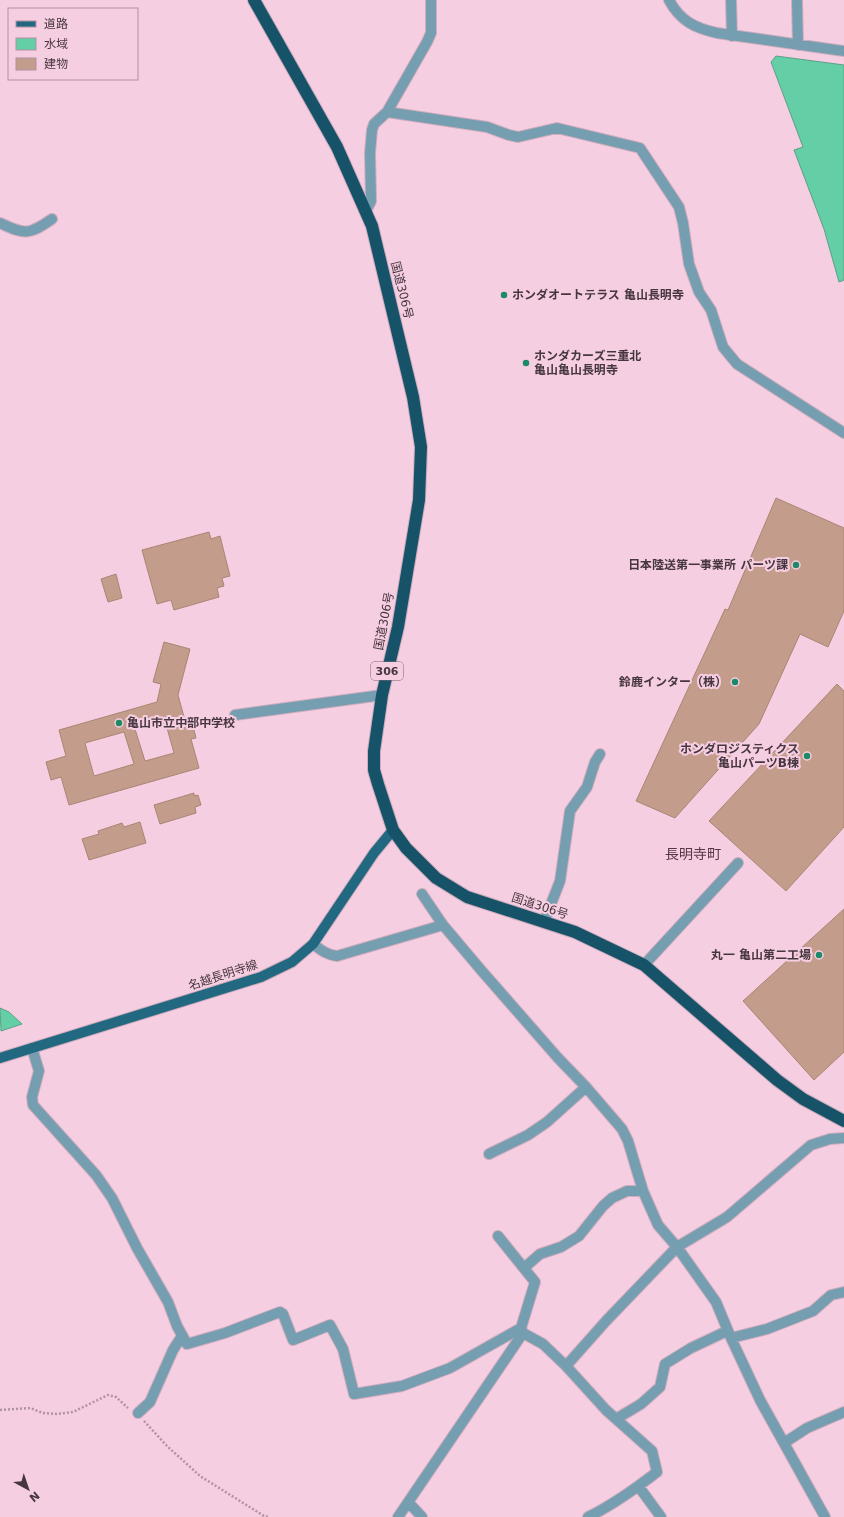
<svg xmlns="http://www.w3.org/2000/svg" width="844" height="1517" font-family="'DejaVu Sans','Noto Sans JP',sans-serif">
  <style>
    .water { fill: #64cea6; stroke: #5ba087 }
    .building { fill: #c39c8b; stroke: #aa8574; fill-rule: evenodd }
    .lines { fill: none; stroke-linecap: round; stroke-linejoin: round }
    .minor-casing { stroke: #cfadbe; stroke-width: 12 }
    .major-casing { stroke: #cfadbe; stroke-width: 12 }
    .highway-casing { stroke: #cfadbe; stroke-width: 14 }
    .path { stroke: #b192a1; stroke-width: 2.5; stroke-dasharray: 2 2; stroke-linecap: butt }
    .minor { stroke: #759eb0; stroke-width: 10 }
    .major { stroke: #236881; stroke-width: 10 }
    .highway { stroke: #175368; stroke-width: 12 }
    .poi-dot { fill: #1d8967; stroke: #f6cee2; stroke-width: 1.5 }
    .labels { text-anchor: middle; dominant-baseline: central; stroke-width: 4; stroke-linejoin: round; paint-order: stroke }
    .shield { fill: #f6cee2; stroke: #7b646f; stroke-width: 1 }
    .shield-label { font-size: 11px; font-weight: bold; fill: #46363e }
    .street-label { font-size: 12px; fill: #46363e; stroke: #f6cee2 }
    .poi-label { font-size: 12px; font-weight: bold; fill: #46363e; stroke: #f6cee2; text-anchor: end }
    .quarter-label { font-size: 14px; fill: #563647; stroke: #f6cee2 }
  </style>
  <rect width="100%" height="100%" fill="#f6cee2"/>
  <path class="water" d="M776 56 844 65V280L839 282 824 229 794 150 803 147 771 62Z
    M0 1008 9 1012 22 1024 1 1031Z"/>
  <path class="building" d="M776 498 844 528V611L828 647 800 634 759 724 675 818 636 801 725 609 728 610Z
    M209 532 211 539 220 536 230 576 222 578 224 586 217 588 219 597 174 610 171 600 157 604 142 550Z
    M116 574 122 598 108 602 101 579Z
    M164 642 190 649 178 695 186 724 192 722 196 738 191 739 199 768 69 805 61 777 51 780 46 762 66 756 59 730 157 702 161 684 153 682ZM157 722 167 728 174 753 145 761 135 729ZM124 732 134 764 94 776 85 743Z
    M837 684 844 691V827L786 891 709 821Z
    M194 793V796L198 795 201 805 195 807 196 813 160 824 154 805Z
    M140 822 146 843 89 860 82 839 99 834 98 831 122 823 124 827Z
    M844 909V1052L814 1080 743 1001Z"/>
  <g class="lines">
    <defs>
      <path id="minor" d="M669 0C680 21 695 28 717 33L844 51
        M731 0 732 36
        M797 0 798 45
        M387 112 427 42 431 33V0
        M366 211 371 201 370 153 372 130 374 124 387 112 487 127 509 135 518 137 557 128 640 148 679 207 683 223 689 264 699 292 711 310 723 347 737 364 844 433
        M0 223C25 235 29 235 52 219
        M235 715 382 695
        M422 894 443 925 481 970 558 1058 586 1087 622 1129 628 1141 643 1191 658 1225 677 1247 716 1302 731 1338 760 1400 825 1517
        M544 922 560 881 570 811 587 787 595 762 600 754
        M313 944C321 950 327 955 337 956L443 925
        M644 965 738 863
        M32 1048 39 1071 32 1097 33 1105 96 1175 112 1198 137 1248 168 1302 177 1326 187 1344 225 1333 280 1312 283 1314 293 1340 330 1325 343 1349 354 1394 402 1386 450 1368 521 1328 523 1333 543 1344 566 1366 606 1321 677 1247 727 1217 811 1145 830 1139 844 1138
        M489 1154 528 1135 547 1122 586 1087
        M498 1236 535 1282 521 1328
        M524 1268 540 1254 561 1247 579 1236 603 1206 612 1198 627 1191H643
        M731 1338 767 1329 813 1311 831 1295 844 1292
        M566 1366 606 1410 652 1451 657 1472C635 1489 613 1505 588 1517
        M138 1413 150 1402 173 1350 182 1336
        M616 1419 641 1404 660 1387 665 1364 691 1348 727 1331
        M784 1443 807 1428 844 1412
        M639 1487 661 1517
        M409 1503 422 1517
        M398 1517 523 1333"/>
      <path id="major" d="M0 1058 261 977 292 962 313 944 374 853 393 830"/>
      <path id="highway" d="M254 0 337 147 372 226 413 397 421 447 419 500 398 627 382 695 374 751V770L378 784 393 830 406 848 436 878 467 897 575 932 644 965 777 1080 803 1099 844 1121"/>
    </defs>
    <use href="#minor" class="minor-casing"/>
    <use href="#major" class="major-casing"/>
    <use href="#highway" class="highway-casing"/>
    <path class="path" d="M0 1410 30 1408 43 1413 57 1414 73 1412 108 1395 116 1397 128 1408
      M144 1421 167 1446 200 1476 264 1516 269 1517"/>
    <use href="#minor" class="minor"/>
    <use href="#major" class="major"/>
    <use href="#highway" class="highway"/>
  </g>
  <g class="poi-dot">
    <circle cx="504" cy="295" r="4"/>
    <circle cx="526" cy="363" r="4"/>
    <circle cx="796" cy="565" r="4"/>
    <circle cx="735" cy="682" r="4"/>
    <circle cx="119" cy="723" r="4"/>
    <circle cx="807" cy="756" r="4"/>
    <circle cx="819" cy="955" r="4"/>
  </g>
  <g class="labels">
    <rect class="shield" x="371" y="662" width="32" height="18" rx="3"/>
    <g class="shield-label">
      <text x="387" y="671">306</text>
    </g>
    <g class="street-label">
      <text transform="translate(402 290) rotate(76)">国道306号</text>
      <text transform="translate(384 621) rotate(-79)">国道306号</text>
      <text transform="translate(540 906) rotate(18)">国道306号</text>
      <text transform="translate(223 975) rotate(-18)">名越長明寺線</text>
    </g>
    <g class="poi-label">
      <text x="512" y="295" text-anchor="start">ホンダオートテラス 亀山長明寺</text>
      <text x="534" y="356" text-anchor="start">ホンダカーズ三重北<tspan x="534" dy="14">亀山亀山長明寺</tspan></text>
      <text x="788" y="565">日本陸送第一事業所 パーツ課</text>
      <text x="727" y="682">鈴鹿インター（株）</text>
      <text x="127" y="723" text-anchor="start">亀山市立中部中学校</text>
      <text x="799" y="749">ホンダロジスティクス<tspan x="799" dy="14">亀山パーツB棟</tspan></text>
      <text x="811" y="955">丸一 亀山第二工場</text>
    </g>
    <g class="quarter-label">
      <text x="693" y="854">長明寺町</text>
    </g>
  </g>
  <rect x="8" y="8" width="130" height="72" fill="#f6cee2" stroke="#b091a0"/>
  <rect x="16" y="21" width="20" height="6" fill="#236881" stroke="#b091a0"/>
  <text x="44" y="28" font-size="12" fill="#46363e">道路</text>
  <rect x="16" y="38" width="20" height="12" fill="#64cea6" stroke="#b091a0"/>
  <text x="44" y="48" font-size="12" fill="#46363e">水域</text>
  <rect x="16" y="58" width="20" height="12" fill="#c39c8b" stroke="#b091a0"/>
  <text x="44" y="68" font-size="12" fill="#46363e">建物</text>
  <g transform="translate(28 1489) rotate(140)" stroke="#f6cee2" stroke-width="3" paint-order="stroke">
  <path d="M0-3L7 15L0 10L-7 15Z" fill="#46363e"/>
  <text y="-6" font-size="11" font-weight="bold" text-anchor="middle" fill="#46363e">N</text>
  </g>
</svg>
